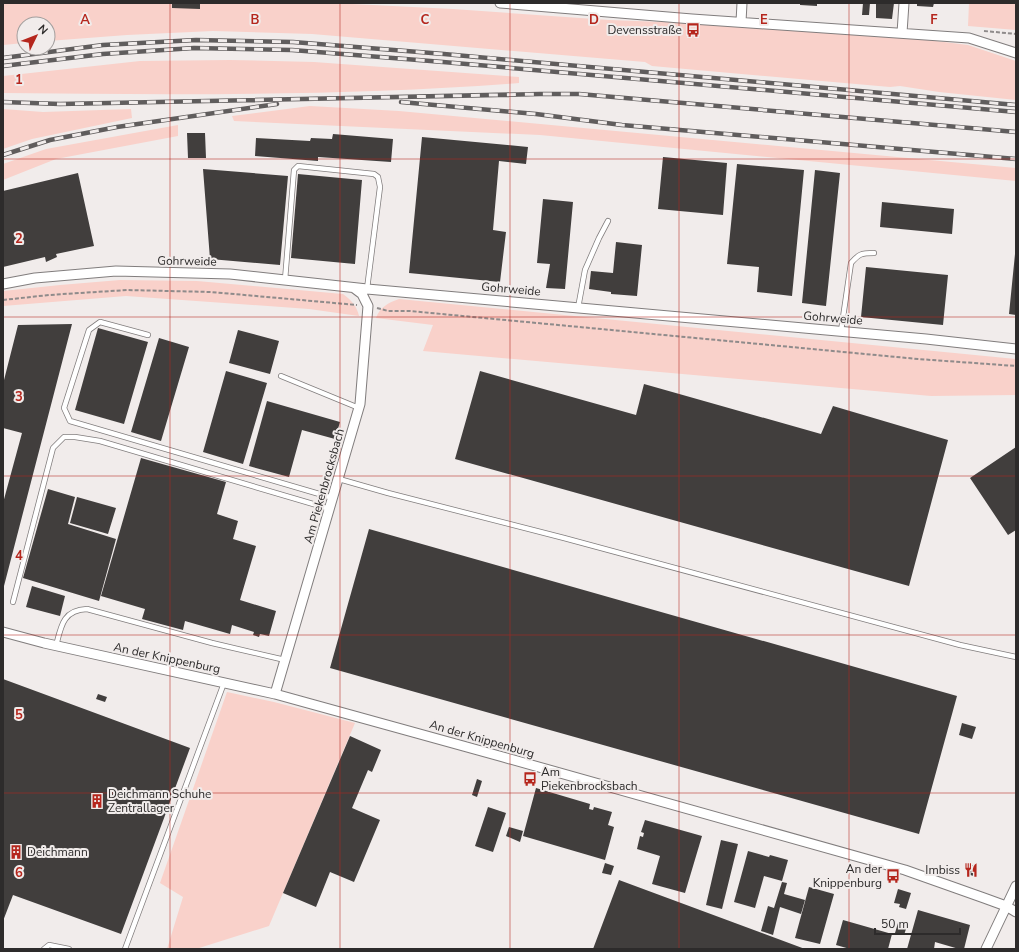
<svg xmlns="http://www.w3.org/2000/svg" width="1019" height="952" font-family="'Nunito Sans',sans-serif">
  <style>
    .green { fill: #f9d1ca }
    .building { fill: #413e3d }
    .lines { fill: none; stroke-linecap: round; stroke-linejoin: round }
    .lane-casing { stroke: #817d7d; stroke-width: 6 }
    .street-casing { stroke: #817d7d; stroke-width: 11 }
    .path { stroke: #8f8b8b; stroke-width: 2; stroke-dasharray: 4 2; stroke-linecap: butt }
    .lane { stroke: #fff; stroke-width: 4.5 }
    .street { stroke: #fff; stroke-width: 9 }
    .rail-casing { stroke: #605d5d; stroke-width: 4.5 }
    .rail { stroke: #f1eceb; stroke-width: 3; stroke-dasharray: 9; stroke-linecap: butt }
    .grid { fill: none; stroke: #b5261d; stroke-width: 1; stroke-opacity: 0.55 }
    .labels { text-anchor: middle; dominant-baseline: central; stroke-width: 4; stroke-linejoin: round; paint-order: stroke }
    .poi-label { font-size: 12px; fill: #2d2b2b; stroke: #f1eceb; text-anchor: end }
    .street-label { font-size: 12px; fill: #2d2b2b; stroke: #f1eceb }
    .grid-label { font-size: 13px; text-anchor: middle; font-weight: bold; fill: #b5261d; stroke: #f1eceb; stroke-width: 4; stroke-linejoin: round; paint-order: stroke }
  </style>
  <rect width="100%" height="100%" fill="#f1eceb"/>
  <path class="green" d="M3 3H332L453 9 609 20 743 25 888 35 968 45 1016 61V100L939 92 900 86 890 87 652 66 645 62 312 34 213 31 127 35 48 41V24H24V43L3 45Z
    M969 3H1016V30L968 26Z
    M230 60 314 62 519 77V83C347 96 175 95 3 93V76L140 61Z
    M310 106 399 111 1016 168V181L540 135 234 121 232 116Z
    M3 109 43 112 131 109 132 118 32 139 3 149Z
    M178 125V136L56 159 3 180V164L46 149Z
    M120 280 197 281 343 294C351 300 357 306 359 316L309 309 126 296 3 306V291L60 285Z
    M399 299 1016 359V395L931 396 423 351 433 325 376 318C380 307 388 303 399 299Z
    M227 692 274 702 355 723 269 926 196 949H167L183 897 160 883Z"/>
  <path class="building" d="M172 3H200V9L172 8Z
    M800 3H817V6L800 5Z
    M863 3H870L869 15H862Z
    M876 3H894L892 19 876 18Z
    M917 3H934L933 7 917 6Z
    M187 133H205L206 158H188Z
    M333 134 393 139 391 162 318 157V161L255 156 256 138 310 141 311 138 332 139Z
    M422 137 528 147 526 164 499 161 493 230 506 232 500 282 409 273Z
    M663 157 727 163 723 215 658 209Z
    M737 164 804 170 792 296 757 292 759 267 727 264Z
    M203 169 288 176 280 265 210 259Z
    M815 170 840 173 826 306 802 303Z
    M78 173 94 246 56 254 57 257 46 262 45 257 3 267V191Z
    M298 174 362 180 355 264 291 258Z
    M543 199 573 202 565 289 546 288 550 264 537 263Z
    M882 202 954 209 952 234 880 227Z
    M616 242 642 245 637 296 611 294V292L589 289 591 271 613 273Z
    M1015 254H1016V315L1009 314Z
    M866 267 948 275 943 325 861 317Z
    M72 324 4 586H3V503L22 433 3 428V384L18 325Z
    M98 328 148 342 124 424 75 410Z
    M238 330 279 341 270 374 229 363Z
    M159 338 189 347 161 441 131 432Z
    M226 371 267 383 243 464 203 452Z
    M480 371 636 415 644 384 821 434 833 406 948 440 909 586 455 459Z
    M267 401 340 422 335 439 302 430 289 477 249 466Z
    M1016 447V530L1008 535 970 478Z
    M141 458 226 482 217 514 238 521 233 539 256 546 240 600 276 611 269 636 260 634 259 637 253 635 254 632 232 625 230 634 185 621 183 630 142 619 145 609 101 596Z
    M48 489 75 497 68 524 116 539 99 601 23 578Z
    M77 497 116 508 108 534 70 523Z
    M369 529 957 696 919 834 330 668Z
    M32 586 65 596 60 616 26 607Z
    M3 679 190 748 121 934 13 895 3 921Z
    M98 694 107 697 105 702 96 699Z
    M962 723 976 727 972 739 959 735Z
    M350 736 381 750 372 772 368 770 352 808 380 820 354 882 330 872 316 907 283 893Z
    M477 779 482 781 477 797 472 795Z
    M536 788 590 804 589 809 593 810 594 807 612 812 608 825 614 827 605 860 523 836Z
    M488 807 506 813 493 852 475 846Z
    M645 820 702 836 685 893 652 884 660 856 637 849 640 836 643 837 644 833 641 832Z
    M509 827 523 831 520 842 506 836Z
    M721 840 738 844 722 909 706 905Z
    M748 851 769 857 770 855 788 860 782 881 764 876 755 908 734 902Z
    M605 863 614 866 611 875 602 873Z
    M969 864 977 867 974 876 966 874Z
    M619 880 805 949H593Z
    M782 882 787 883 784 894 805 900 801 914 780 907 773 935 761 931 768 906 774 908Z
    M809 887 834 894 820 944 795 938Z
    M898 889 911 893 906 909 899 907 900 904 894 903Z
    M918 910 970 925 964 949H959L935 942 934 949H907Z
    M843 920 892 934 888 949H850L836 945Z
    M898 923 907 926 904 935 895 933Z"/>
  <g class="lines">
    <defs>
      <path id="lane" d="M285 280 294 170 298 166 374 174 378 177 380 187 367 289
        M578 308 585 270 599 238 608 221
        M841 331 851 263C859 254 861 253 874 253
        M148 335 100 322 89 330 64 408 70 421 333 498
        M281 376 359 408
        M339 479 388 493 564 538 960 645 1016 657
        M13 602 53 448 64 437H75L100 441 330 509
        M56 646C61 626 63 610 87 609L212 643 285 660
        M44 949 49 945 69 949
        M125 949 224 683"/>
      <path id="street" d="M500 3 692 19 969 38 1016 53
        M741 22 742 3
        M902 33 904 3
        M3 284 35 278 116 271 230 274 367 289 926 339 1016 349
        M3 632 44 643 275 694 503 757 905 870 984 898 1006 906 1016 912
        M275 694 360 404 368 306 362 294 354 288
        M986 949 1016 886"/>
    </defs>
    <use href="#lane" class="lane-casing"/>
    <use href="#street" class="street-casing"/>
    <path class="path" d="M984 31 1016 34
      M3 300 49 295 127 290 211 292 357 305
      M377 308 388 311H410L918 359 1016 366"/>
    <use href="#lane" class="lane"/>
    <use href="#street" class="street"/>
    <defs>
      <path id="rail" d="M3 58 103 45 196 40 293 42 444 54 1016 105
        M3 66 103 54 194 48 292 50 443 62 1016 112
        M3 102 60 104 540 94H579L1016 132
        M401 102 536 114 622 125 1016 159
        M3 155 50 140 117 127 277 104"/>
    </defs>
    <use href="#rail" class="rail-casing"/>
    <use href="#rail" class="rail"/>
  </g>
  <path class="grid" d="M170 3V949M340 3V949M510 3V949M679 3V949M849 3V949M3 159H1016M3 317H1016M3 476H1016M3 635H1016M3 793H1016"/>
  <defs>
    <symbol id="bus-bare" viewBox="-9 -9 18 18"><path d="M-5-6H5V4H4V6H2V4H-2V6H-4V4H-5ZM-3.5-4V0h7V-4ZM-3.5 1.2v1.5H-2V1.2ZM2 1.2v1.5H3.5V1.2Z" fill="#b5261d" stroke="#f1eceb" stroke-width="2.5" paint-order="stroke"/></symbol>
    <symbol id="building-bare" viewBox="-9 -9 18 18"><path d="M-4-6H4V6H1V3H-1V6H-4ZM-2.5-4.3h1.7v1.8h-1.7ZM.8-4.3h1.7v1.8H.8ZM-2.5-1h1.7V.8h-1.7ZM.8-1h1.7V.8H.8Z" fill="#b5261d" stroke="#f1eceb" stroke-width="2.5" paint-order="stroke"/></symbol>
    <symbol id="restaurant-bare" viewBox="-9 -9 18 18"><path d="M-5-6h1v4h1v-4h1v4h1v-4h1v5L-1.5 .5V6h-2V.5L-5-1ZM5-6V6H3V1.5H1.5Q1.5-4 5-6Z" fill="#b5261d" stroke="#f1eceb" stroke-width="2.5" paint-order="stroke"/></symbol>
  </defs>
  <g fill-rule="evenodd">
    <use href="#bus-bare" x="683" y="20" width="20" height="20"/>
    <use href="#bus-bare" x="520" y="769" width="20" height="20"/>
    <use href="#building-bare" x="87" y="791" width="20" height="20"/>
    <use href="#building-bare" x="6" y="842" width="20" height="20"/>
    <use href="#restaurant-bare" x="961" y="860" width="20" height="20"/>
    <use href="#bus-bare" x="883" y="866" width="20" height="20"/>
  </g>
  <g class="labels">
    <g class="poi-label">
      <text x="682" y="30">Devensstraße</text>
      <text x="541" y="772" text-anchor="start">Am<tspan x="541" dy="14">Piekenbrocksbach</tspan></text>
      <text x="108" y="794" text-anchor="start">Deichmann Schuhe<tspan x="108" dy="14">Zentrallager</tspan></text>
      <text x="27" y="852" text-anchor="start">Deichmann</text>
      <text x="882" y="869">An der<tspan x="882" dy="14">Knippenburg</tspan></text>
      <text x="960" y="870">Imbiss</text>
    </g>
    <g class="street-label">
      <text transform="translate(187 261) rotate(1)">Gohrweide</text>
      <text transform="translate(511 289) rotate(5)">Gohrweide</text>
      <text transform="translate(833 318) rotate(5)">Gohrweide</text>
      <text transform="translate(324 486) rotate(-74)">Am Piekenbrocksbach</text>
      <text transform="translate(167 658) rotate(12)">An der Knippenburg</text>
      <text transform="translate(482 739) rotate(16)">An der Knippenburg</text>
    </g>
  </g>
  <g class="grid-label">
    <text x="85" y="24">A</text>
    <text x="255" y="24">B</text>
    <text x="425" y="24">C</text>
    <text x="594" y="24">D</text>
    <text x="764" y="24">E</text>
    <text x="934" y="24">F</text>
    <text x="19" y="84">1</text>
    <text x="19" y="243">2</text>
    <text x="19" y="401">3</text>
    <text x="19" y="560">4</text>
    <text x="19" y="719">5</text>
    <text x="19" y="877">6</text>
  </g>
  <rect width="1019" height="952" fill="none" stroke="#2d2b2b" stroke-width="8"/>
  <g transform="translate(36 36) rotate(47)"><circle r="19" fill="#f1eceb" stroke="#a39f9e"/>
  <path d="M0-3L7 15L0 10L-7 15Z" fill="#b5261d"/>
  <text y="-6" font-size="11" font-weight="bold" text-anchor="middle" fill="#2d2b2b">N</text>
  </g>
  <path d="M875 928v6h85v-6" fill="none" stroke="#2d2b2b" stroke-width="2"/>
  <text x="881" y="928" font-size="12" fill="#2d2b2b" stroke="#f1eceb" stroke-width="3" paint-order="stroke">50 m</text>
</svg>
